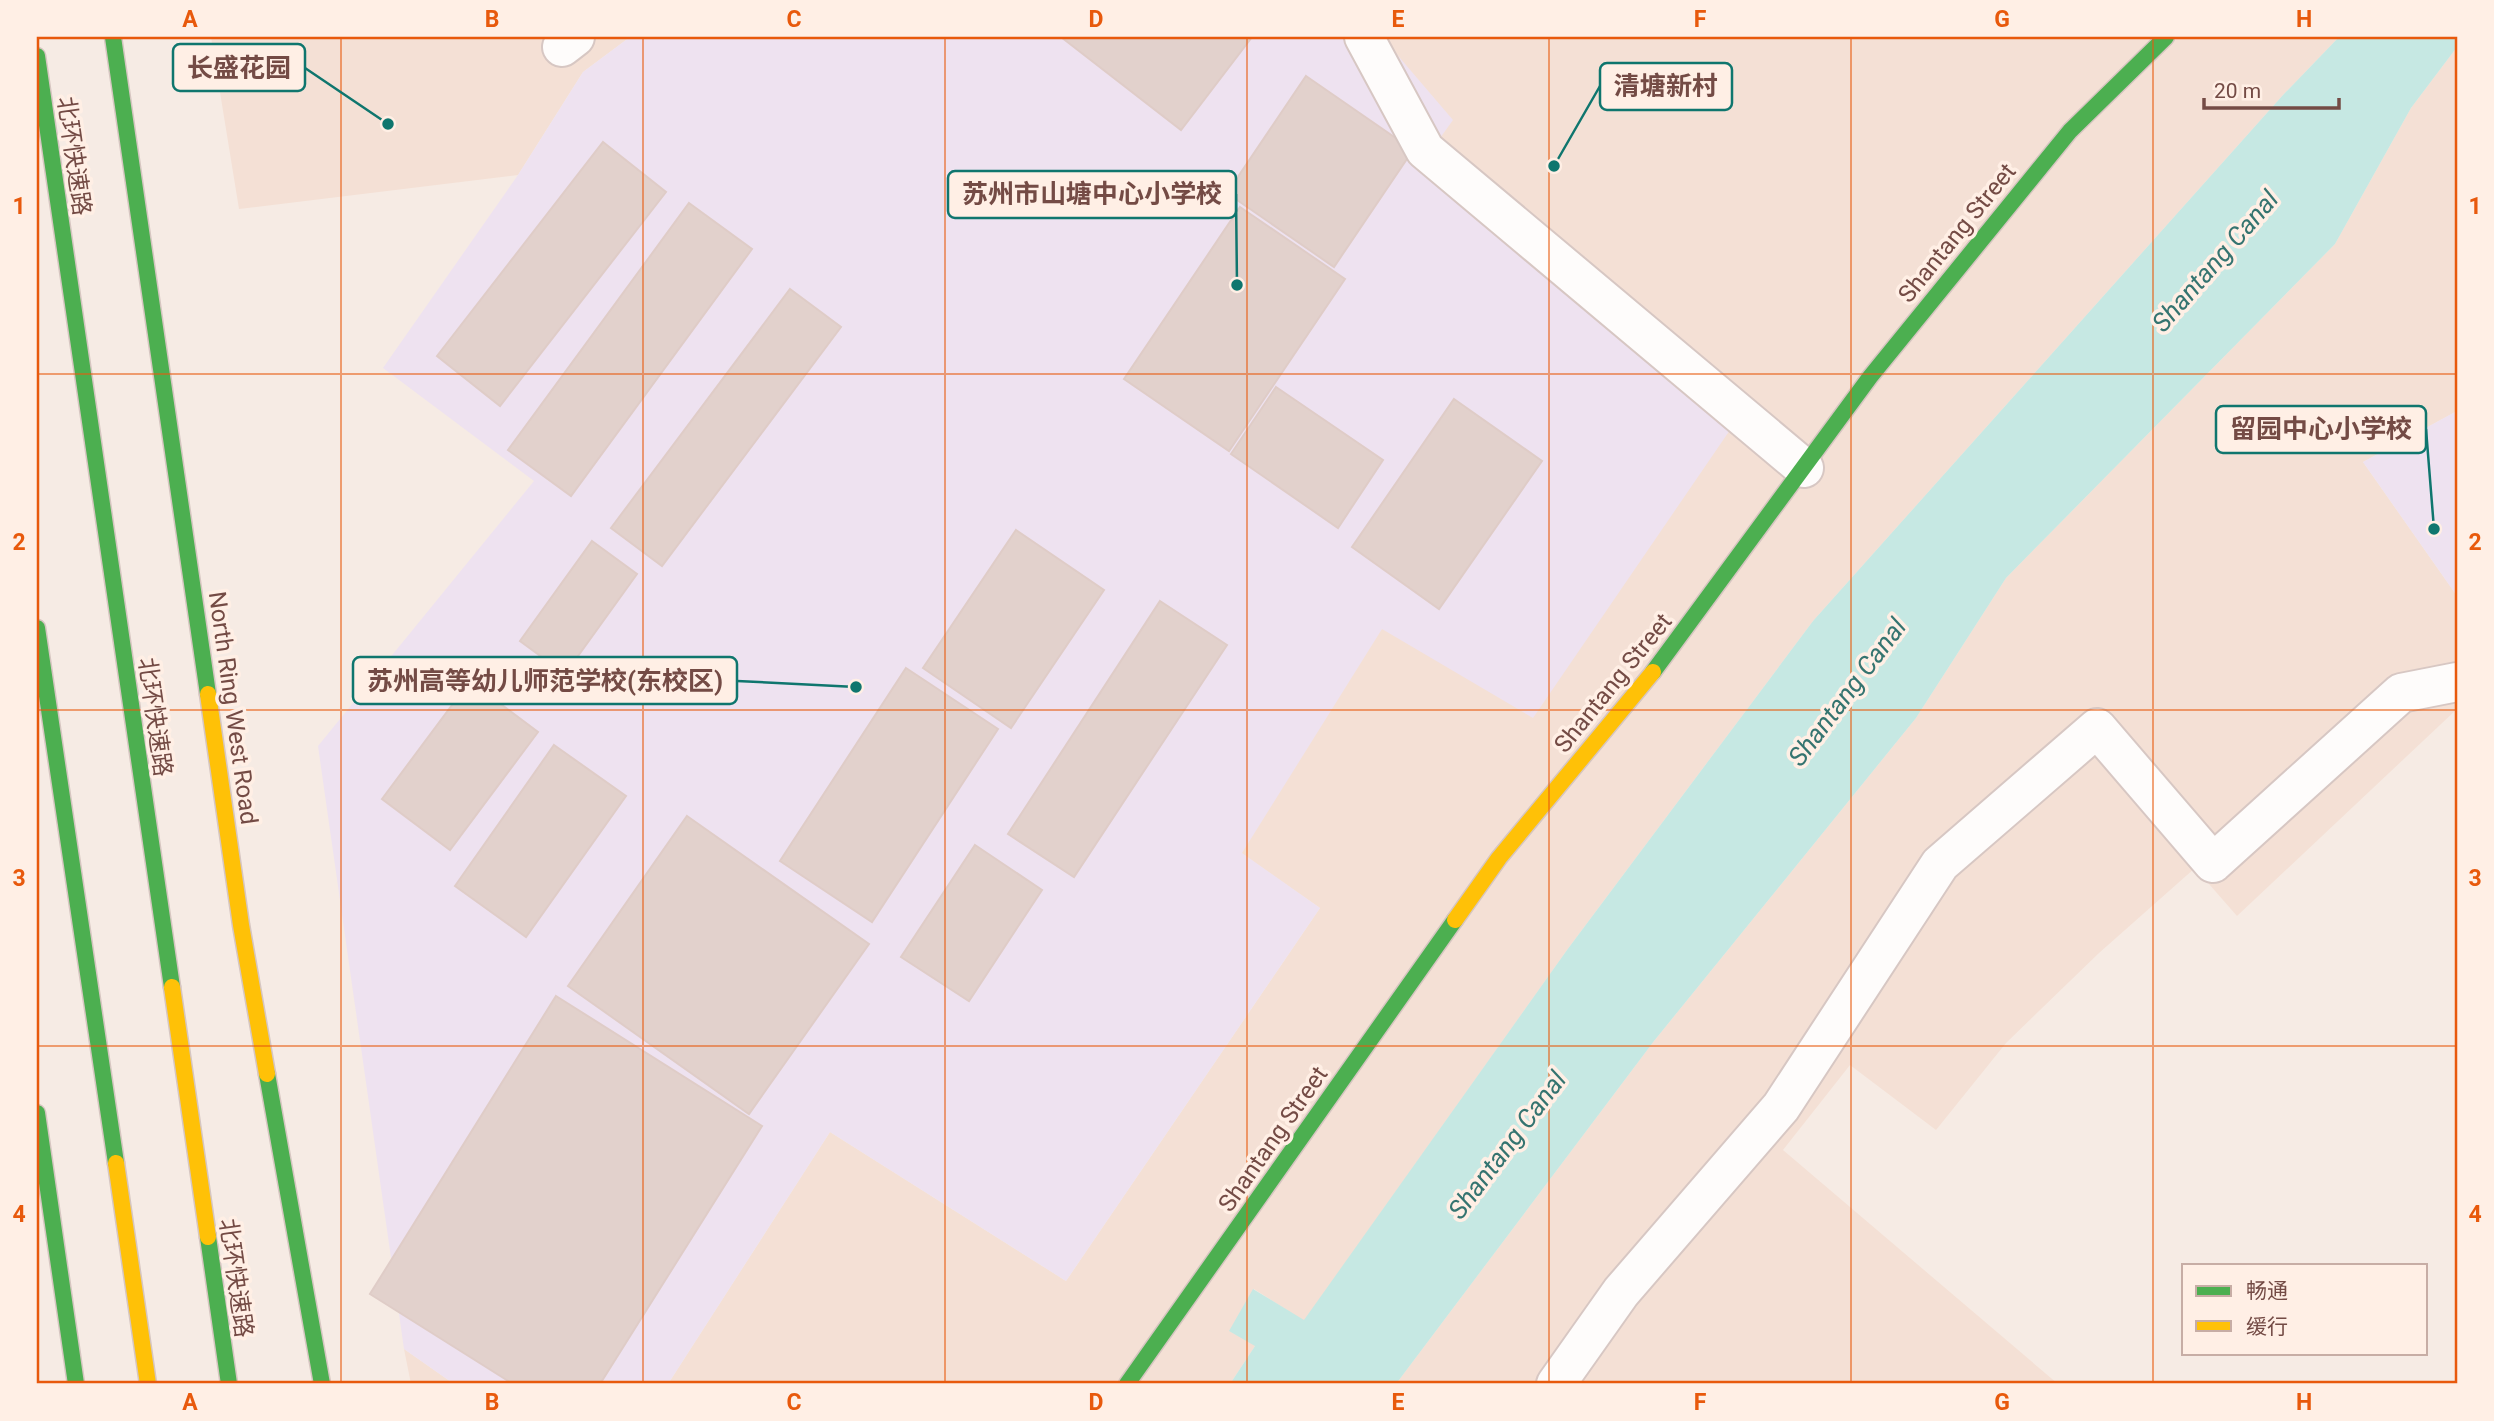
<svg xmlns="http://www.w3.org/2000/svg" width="2494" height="1421" font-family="Roboto,'Noto Sans SC',sans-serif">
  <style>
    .residential { fill: #f4e0d5 }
    .education { fill: #eee2f0 }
    .water { fill: #c6e8e3 }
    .building { fill: #e2d1cc; stroke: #dfccc7; stroke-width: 2 }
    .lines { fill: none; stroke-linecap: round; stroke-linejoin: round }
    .street-casing { stroke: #d7c7c3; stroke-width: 42 }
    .fast-casing { stroke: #d6c6c1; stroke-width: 19 }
    .slow-casing { stroke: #d6c6c1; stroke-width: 19 }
    .street { stroke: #fefcfb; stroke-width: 38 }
    .fast { stroke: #4caf50; stroke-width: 16 }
    .slow { stroke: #ffc107; stroke-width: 16 }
    .grid { fill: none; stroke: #e8590c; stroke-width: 2; stroke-opacity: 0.55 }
    .labels { text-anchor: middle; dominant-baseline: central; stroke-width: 7; stroke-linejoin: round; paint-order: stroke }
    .street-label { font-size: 24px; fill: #744b45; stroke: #ffefe5 }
    .water-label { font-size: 26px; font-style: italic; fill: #357470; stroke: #ffefe5 }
    .leader { fill: none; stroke: #0f766e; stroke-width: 2.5 }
    .callout-dot { fill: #0f766e; stroke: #ffefe5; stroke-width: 2.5 }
    .callout { fill: #ffefe5; stroke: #0f766e; stroke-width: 2.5 }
    .callout-label { font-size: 26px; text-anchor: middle; font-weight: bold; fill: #744b45 }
    .neatline { fill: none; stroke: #e8590c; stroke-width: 2.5 }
    .grid-label { font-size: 23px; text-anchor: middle; font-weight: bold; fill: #e8590c }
  </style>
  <rect width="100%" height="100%" fill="#f6ebe4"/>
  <path class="residential" d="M211 37H630L583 72 518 175 239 209Z
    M1382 37H2339L2283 95 1813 621 1567 950 1304 1321 1254 1289 1255 1346 1230 1384H668L830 1132 1066 1281 1320 908 1241 853 1382 628 1425 159Z
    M2457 47V411L2363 462 2457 596V709L2237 916 2195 868 2099 953 2006 1043 1936 1130 1850 1065 1783 1150 2058 1384H1396L1654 1041 1916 718 2006 578 2335 244 2411 108Z
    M404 1349 454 1384H411Z"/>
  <path class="education" d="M630 37H1382L1453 120 1425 159 1743 411 1533 718 1382 629 1242 853 1320 908 1066 1281 830 1132 668 1384H454L404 1349 318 746 534 481 383 368 518 175 583 72Z
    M2457 411V596L2363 462Z"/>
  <path class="water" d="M2339 37H2457V47L2411 108 2335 244 2006 578 1916 718 1654 1041 1396 1384H1230L1255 1346 1229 1331 1253 1289 1304 1320 1567 950 1813 621 2283 95Z"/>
  <path class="building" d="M1061 37H1252L1181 130Z
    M1306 76 1413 150 1334 267 1227 193Z
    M603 142 666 192 500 406 437 356Z
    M689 203 752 249 571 496 508 450Z
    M1240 207 1345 279 1229 451 1124 379Z
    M790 289 841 327 662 566 611 528Z
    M1276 387 1383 460 1338 528 1231 454Z
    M1454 399 1542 461 1439 609 1352 547Z
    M1016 530 1104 590 1011 728 923 668Z
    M592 541 637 574 565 674 520 641Z
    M1160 601 1227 645 1074 877 1008 834Z
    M906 668 998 729 872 922 780 861Z
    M470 681 538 732 450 850 382 799Z
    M554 745 626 796 526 937 455 886Z
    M687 816 869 944 749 1114 568 986Z
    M975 845 1042 890 969 1001 901 957Z
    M556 996 762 1126 600 1384H513L370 1294Z"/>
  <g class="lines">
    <defs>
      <path id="street" d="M1364 37 1425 150 1804 468
        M562 47 575 37
        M1556 1384 1621 1292 1781 1107 1940 864 2097 728 2213 863 2401 693 2457 682"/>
      <path id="fast" d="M113 37 208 694
        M37 56 172 987
        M37 628 116 1163
        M1653 672 1870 377 2070 131 2166 37
        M267 1074 322 1384
        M37 1113 76 1384
        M208 1237 229 1384
        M1127 1384 1455 920"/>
      <path id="slow" d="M208 694 241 925 267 1074
        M1455 920 1499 858 1653 672
        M172 987 208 1237
        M116 1163 148 1384"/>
    </defs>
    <use href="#street" class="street-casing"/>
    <use href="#fast" class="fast-casing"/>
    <use href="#slow" class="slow-casing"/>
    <use href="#street" class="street"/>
    <use href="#fast" class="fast"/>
    <use href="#slow" class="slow"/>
  </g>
  <path class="grid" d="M341 37V1384M643 37V1384M945 37V1384M1247 37V1384M1549 37V1384M1851 37V1384M2153 37V1384M37 374H2457M37 710H2457M37 1046H2457"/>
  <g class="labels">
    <g class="street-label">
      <text transform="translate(74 156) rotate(82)">北环快速路</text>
      <text transform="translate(1957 233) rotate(-51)">Shantang Street</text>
      <text transform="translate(1613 683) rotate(-51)">Shantang Street</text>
      <text transform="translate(233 708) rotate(82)">North Ring West Road</text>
      <text transform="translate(155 717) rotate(82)">北环快速路</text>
      <text transform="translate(1273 1139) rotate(-55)">Shantang Street</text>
      <text transform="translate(236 1278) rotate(82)">北环快速路</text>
    </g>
    <g class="water-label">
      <text transform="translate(2215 261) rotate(-49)">Shantang Canal</text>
      <text transform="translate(1847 692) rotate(-53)">Shantang Canal</text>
      <text transform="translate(1507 1145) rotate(-53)">Shantang Canal</text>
    </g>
  </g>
  <path class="leader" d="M388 124L305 68M1554 166L1600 86M1237 285L1236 194M2434 529L2426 429M856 687L737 681"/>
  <g class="callout-dot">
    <circle cx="388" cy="124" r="7"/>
    <circle cx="1554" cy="166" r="7"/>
    <circle cx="1237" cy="285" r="7"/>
    <circle cx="2434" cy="529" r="7"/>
    <circle cx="856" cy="687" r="7"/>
  </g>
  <g class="callout">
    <rect x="173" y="44" width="132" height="47" rx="7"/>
    <rect x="1600" y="63" width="132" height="47" rx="7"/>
    <rect x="948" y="171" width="288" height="47" rx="7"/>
    <rect x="2216" y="406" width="210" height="47" rx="7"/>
    <rect x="353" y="657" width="384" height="47" rx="7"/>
  </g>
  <g class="callout-label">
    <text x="239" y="77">长盛花园</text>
    <text x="1666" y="95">清塘新村</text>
    <text x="1092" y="203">苏州市山塘中心小学校</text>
    <text x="2321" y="438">留园中心小学校</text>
    <text x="545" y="690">苏州高等幼儿师范学校(东校区)</text>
  </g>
  <rect width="2494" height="1421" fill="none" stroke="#ffefe5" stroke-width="77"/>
  <rect x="2182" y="1264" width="245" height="91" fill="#ffefe5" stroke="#c7ada5" stroke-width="2"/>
  <rect x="2196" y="1286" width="35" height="10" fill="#4caf50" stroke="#c7ada5" stroke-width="2"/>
  <text x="2246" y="1298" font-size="21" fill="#744b45">畅通</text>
  <rect x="2196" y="1321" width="35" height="10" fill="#ffc107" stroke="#c7ada5" stroke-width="2"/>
  <text x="2246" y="1334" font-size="21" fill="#744b45">缓行</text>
  <path d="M2204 98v10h135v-10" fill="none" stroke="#744b45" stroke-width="3.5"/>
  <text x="2214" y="98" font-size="21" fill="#744b45" stroke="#ffefe5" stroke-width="5" paint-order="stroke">20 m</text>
  <rect x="38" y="38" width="2418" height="1344" class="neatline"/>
  <g class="grid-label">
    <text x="190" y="27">A</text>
    <text x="492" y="27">B</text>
    <text x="794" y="27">C</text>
    <text x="1096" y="27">D</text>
    <text x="1398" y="27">E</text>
    <text x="1700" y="27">F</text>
    <text x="2002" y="27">G</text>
    <text x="2304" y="27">H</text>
    <text x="19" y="214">1</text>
    <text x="2475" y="214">1</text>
    <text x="19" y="550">2</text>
    <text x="2475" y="550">2</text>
    <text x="19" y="886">3</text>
    <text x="2475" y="886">3</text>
    <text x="19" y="1222">4</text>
    <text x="2475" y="1222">4</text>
    <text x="190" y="1410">A</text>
    <text x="492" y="1410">B</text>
    <text x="794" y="1410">C</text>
    <text x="1096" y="1410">D</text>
    <text x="1398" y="1410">E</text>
    <text x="1700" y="1410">F</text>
    <text x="2002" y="1410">G</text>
    <text x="2304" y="1410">H</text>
  </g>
</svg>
